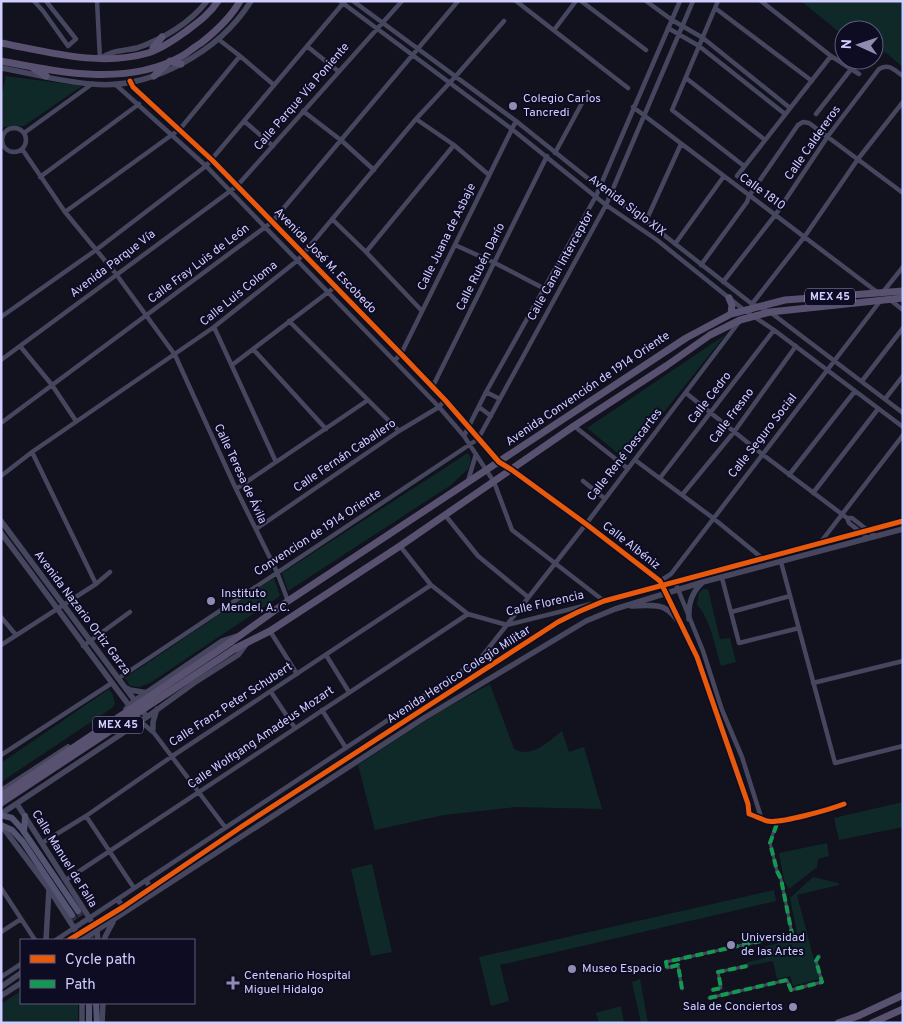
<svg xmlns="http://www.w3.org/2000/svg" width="904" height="1024" font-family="Overpass,sans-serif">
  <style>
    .green { fill: #0f2928 }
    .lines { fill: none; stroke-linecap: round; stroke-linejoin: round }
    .secondary-tunnel { stroke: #2e2d40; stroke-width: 6; stroke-dasharray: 6 3; stroke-linecap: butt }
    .pedestrian { stroke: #46475f; stroke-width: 3 }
    .minor { stroke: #46475f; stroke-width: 4.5 }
    .tertiary { stroke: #46475f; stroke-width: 5.5 }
    .secondary { stroke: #535472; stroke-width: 6 }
    .primary { stroke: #595170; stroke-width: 7 }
    .primary-bridge { stroke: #595170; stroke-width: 7 }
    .quiet { stroke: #139951; stroke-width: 4; stroke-dasharray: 8 4; stroke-linecap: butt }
    .cycleway-casing { stroke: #0e0c23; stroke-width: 8 }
    .cycleway { stroke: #e8590c; stroke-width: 5 }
    .poi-dot { fill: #8e8cb0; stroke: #0e0c23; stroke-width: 2 }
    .labels { text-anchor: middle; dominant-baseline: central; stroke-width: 4; stroke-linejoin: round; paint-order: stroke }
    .shield { fill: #0e0c23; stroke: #9694bd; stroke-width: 1 }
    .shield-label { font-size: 11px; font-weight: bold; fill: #d0ceff }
    .street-label { font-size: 12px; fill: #d0ceff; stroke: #0e0c23 }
    .poi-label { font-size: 12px; fill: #d0ceff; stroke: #0e0c23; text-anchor: start }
  </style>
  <rect width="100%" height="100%" fill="#12111e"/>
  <path class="green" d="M801 1H903V67L885 52 875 62 873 60 874 30H844V36Z
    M6 76 82 86 24 126 4 127 1 130V99Z
    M725 335 626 460 587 428Z
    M468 453 471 459 469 468 451 485 288 591 282 573Z
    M274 578 280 596 150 683 139 687 130 686 125 678Z
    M703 589H708L720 639 730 638 736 662 721 666C716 650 709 615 697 605L699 593Z
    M490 684 514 749C532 759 549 741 562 731L569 752 584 747 602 809 516 807 444 815 375 830 358 765 439 712Z
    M109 689 113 695 115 704 112 708 1 782V763Z
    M903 802V827L839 840 834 818Z
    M827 843 829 856 818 859 817 867 789 889 784 880 779 853Z
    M372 864 392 952 371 956 351 869Z
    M813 877 838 883 839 885 797 895 819 979 793 986 790 976 777 979 773 961 747 966V962L766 958 764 947 798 938 790 898Z
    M774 890 776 901 500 965 509 1001 491 1006 479 957Z
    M640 979 648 1023H641L632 982Z
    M21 991V1003H78V1023H1V1004Z
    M621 1006 624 1023H599L596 1013Z"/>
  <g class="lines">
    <path class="secondary-tunnel" d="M78 911 90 932 92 940
      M72 915 84 935"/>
    <path class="pedestrian" d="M682 989 678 965 667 968 666 962 792 934 781 879 777 871 770 843 777 821
      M712 990 721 988 718 972 747 966
      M709 998 787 980 791 990 822 982 816 961 819 956"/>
    <path class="minor" d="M34 1 43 11 68 46 76 39 46 1
      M97 1 100 59
      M340 1 513 130 606 205 657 240 744 310 774 330 903 427
      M353 1 516 121 610 196 646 221 752 304 770 312 903 413
      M516 1 628 88
      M581 1 646 50
      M646 1 672 20 703 38 790 108
      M718 1 672 110 744 166
      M761 1 831 56 859 74
      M715 8 812 81
      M668 28 699 46 785 114
      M554 30 576 1
      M218 39 240 56 274 85
      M308 47 338 71
      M686 78 765 140
      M130 81 133 87 212 160 401 354 445 400 499 462 512 470 586 524 660 581 679 619
      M115 84 206 166 439 407 464 436 494 482 512 530 604 601
      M633 107 877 292
      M303 111 342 141 374 170
      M816 114 852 68
      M416 119 454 145 489 175
      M244 121 273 146
      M2 140a12 12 0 1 1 24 0a12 12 0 1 1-24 0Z
      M24 133 92 84
      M22 149 65 212 116 274 175 355 236 489 277 572 288 601
      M555 153 588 92
      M737 176 831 56
      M40 177 139 104
      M65 212 180 129 240 56
      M332 219 366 252 422 311
      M646 221 681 144
      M675 244 724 176
      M455 245 495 263 543 288
      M366 252 454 145
      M701 265 747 202 749 196 798 125 803 122 809 123 903 193
      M723 282 776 214 828 136 879 69C889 63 894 70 903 76
      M883 292 903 267
      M889 299 903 310
      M752 304 805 236 858 159 903 102
      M1 317 96 250 206 166 345 1
      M289 321 399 431
      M214 327 276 462
      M20 346 52 385 76 421
      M253 349 326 429
      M1 360 237 186 402 1
      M395 360 401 354 516 121
      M232 365 335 287
      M862 381 903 328
      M433 386 547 156
      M486 392 500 399
      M686 393 762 454 847 518 849 523 868 538
      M885 399 903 376
      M479 407 491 416
      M1 423 272 222 458 1
      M574 426 627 468
      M464 436 486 392 596 196 680 1
      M32 452 96 584
      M635 460 713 518 762 558
      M789 475 855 391
      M1 476 32 452 214 327 298 260 416 119 455 77 504 21
      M660 478 774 330
      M468 481 476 454
      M583 481 604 498
      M236 489 368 400
      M813 493 878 409
      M682 495 734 432 796 346
      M445 515 478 556 528 597
      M847 518H852L875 536
      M256 529 399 431 439 407 445 400
      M820 543 903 435
      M400 546 431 585 468 614 507 625 591 604
      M781 562 835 763 903 746
      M722 578 739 643 799 628
      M660 581 671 574 881 300
      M675 582 703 651 722 710 742 757 761 817
      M731 612 790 596
      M1 617 16 635
      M682 626 697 657 735 767
      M270 631 297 674
      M1 645 96 584 110 572
      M83 646 130 612
      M326 655 349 692
      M119 678 478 439 606 205 693 1
      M813 683 903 661
      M271 692 295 728
      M322 710 346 748
      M140 721 154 733 225 827
      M1 755 112 683
      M737 773 748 804 749 814C755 816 761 819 767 821 780 824 831 809 844 804
      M86 816 134 888
      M42 843 86 816 171 757 431 585
      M66 880 468 614
      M1 888 35 940
      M1 932 21 919
      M56 940 480 659 586 524 739 322
      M1 977 21 964"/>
    <path class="tertiary" d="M100 59C111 50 124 51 137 48 163 39 190 23 207 1
      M1 68C31 73 61 82 92 84 151 90 220 51 251 1
      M1 521 147 717
      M1 533C45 591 87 650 131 708
      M631 606C660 605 666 602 683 628
      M689 619C688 605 691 593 702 583
      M126 688 130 690 148 693
      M126 709 134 701 222 641 237 636
      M153 729V722L157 709
      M1 791 68 747
      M17 804 90 919 97 932 98 940
      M1 814 147 717 194 683 238 655 247 643
      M1 825 49 889 74 928 78 938
      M146 881 151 888
      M118 900 123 907
      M46 940 49 889
      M69 940 123 907 244 825 558 622 578 612 604 601 903 521
      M82 940 424 718 586 621 615 609 703 582 903 529
      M104 940 106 935 113 922
      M1 987 21 973
      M1 996 21 983
      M82 1003V1023
      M102 1023 103 1003"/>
    <path class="secondary" d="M1 815 12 818 22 829 78 911
      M1 825 12 830 23 842 72 915
      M24 832 25 816
      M89 1003V1023
      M96 1003 97 1023"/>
    <path class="primary" d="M1 43C49 52 100 67 148 53 161 49 174 40 185 32 197 23 209 15 218 1
      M153 48 162 37
      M1 61C59 72 127 87 182 56 188 53 194 47 201 43 215 32 231 17 240 1
      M33 68 46 76
      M154 76 170 61 181 64
      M729 298 732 305 731 314
      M231 642 288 601 686 338 731 314 785 300 903 291
      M236 648 270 631 400 546 574 426 666 366 710 335 740 320 770 312 903 298
      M838 1023 858 1016 903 995
      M872 1023 903 1009"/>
    <path class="primary-bridge" d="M1 796 231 642
      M1 803 236 648"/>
    <path class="quiet" d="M682 989 678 965 667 968 666 962 792 934 781 879 777 871 770 843 778 821
      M712 990 721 988 718 972 747 966
      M709 998 787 980 791 990 822 982 816 961 819 956"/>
    <defs>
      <path id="cycleway" d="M130 81 133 87 212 160 401 354 445 400 499 462 512 470 586 524 660 581 697 657 748 804 749 814C755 816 761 819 767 821 780 824 831 809 844 804
        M69 940 123 907 244 825 558 622 578 612 604 601 903 521"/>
    </defs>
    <use href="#cycleway" class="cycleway-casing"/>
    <use href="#cycleway" class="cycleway"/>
  </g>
  <g class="poi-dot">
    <circle cx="513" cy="106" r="5"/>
    <circle cx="211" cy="601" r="5"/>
    <circle cx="731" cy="945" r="5"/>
    <circle cx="572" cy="969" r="5"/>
    <path d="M230.5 975.5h5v5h5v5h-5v5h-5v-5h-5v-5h5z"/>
    <circle cx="793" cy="1007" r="5"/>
  </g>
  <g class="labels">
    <g class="shield">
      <rect x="805" y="288.5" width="50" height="17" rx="4"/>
      <rect x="93" y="716.5" width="50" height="17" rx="4"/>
    </g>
    <g class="shield-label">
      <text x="830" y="297">MEX 45</text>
      <text x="118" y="725">MEX 45</text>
    </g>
    <g class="street-label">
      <text transform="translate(302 97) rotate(-49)">Calle Parque Vía Poniente</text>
      <text transform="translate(813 143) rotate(-55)">Calle Caldereros</text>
      <text transform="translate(762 192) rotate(36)">Calle 1810</text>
      <text transform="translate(627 206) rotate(37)">Avenida Siglo XIX</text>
      <text transform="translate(447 237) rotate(-64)">Calle Juana de Asbaje</text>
      <text transform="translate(325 261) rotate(46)">Avenida José M. Escobedo</text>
      <text transform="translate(113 264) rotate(-37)">Avenida Parque Vía</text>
      <text transform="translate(199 264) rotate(-37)">Calle Fray Luis de León</text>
      <text transform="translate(561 266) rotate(-61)">Calle Canal Interceptor</text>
      <text transform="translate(481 267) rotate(-64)">Calle Rubén Darío</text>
      <text transform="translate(239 294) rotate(-39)">Calle Luis Coloma</text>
      <text transform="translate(588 389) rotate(-34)">Avenida Convención de 1914 Oriente</text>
      <text transform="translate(710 398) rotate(-52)">Calle Cedro</text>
      <text transform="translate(732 416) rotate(-53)">Calle Fresno</text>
      <text transform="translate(763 436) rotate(-52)">Calle Seguro Social</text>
      <text transform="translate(625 455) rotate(-52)">Calle René Descartes</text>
      <text transform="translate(345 456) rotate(-34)">Calle Fernán Caballero</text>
      <text transform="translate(240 474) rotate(65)">Calle Teresa de Ávila</text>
      <text transform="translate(318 533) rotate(-33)">Convencion de 1914 Oriente</text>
      <text transform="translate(631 546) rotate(38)">Calle Albéniz</text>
      <text transform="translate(545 604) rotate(-13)">Calle Florencia</text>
      <text transform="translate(82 613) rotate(53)">Avenida Nazario Ortiz Garza</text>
      <text transform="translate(459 675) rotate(-33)">Avenida Heroico Colegio Militar</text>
      <text transform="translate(231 705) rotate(-33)">Calle Franz Peter Schubert</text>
      <text transform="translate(261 738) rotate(-34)">Calle Wolfgang Amadeus Mozart</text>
      <text transform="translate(64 859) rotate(58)">Calle Manuel de Falla</text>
    </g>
    <g class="poi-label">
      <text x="523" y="99">Colegio Carlos<tspan x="523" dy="14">Tancredi</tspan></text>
      <text x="221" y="594">Instituto<tspan x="221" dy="14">Mendel, A. C.</tspan></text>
      <text x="741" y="938">Universidad<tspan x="741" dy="14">de las Artes</tspan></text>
      <text x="582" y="969">Museo Espacio</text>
      <text x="244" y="976">Centenario Hospital<tspan x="244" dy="14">Miguel Hidalgo</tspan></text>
      <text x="783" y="1007" text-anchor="end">Sala de Conciertos</text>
    </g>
  </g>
  <rect width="904" height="1024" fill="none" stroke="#d0ceff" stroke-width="5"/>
  <rect x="20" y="939" width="175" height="65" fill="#0e0c23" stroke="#5c5a7b"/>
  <rect x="30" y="955" width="25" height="8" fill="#e8590c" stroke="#5c5a7b"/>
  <text x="65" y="964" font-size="15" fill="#d0ceff">Cycle path</text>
  <rect x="30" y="980" width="25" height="8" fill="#139951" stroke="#5c5a7b"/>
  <text x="65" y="989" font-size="15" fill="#d0ceff">Path</text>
  <g transform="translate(859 45) rotate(273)"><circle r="24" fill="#0e0c23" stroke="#5c5a7b"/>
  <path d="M0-4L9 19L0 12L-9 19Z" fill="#8e8cb0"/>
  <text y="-8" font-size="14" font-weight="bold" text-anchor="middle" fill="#d0ceff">N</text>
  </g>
</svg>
